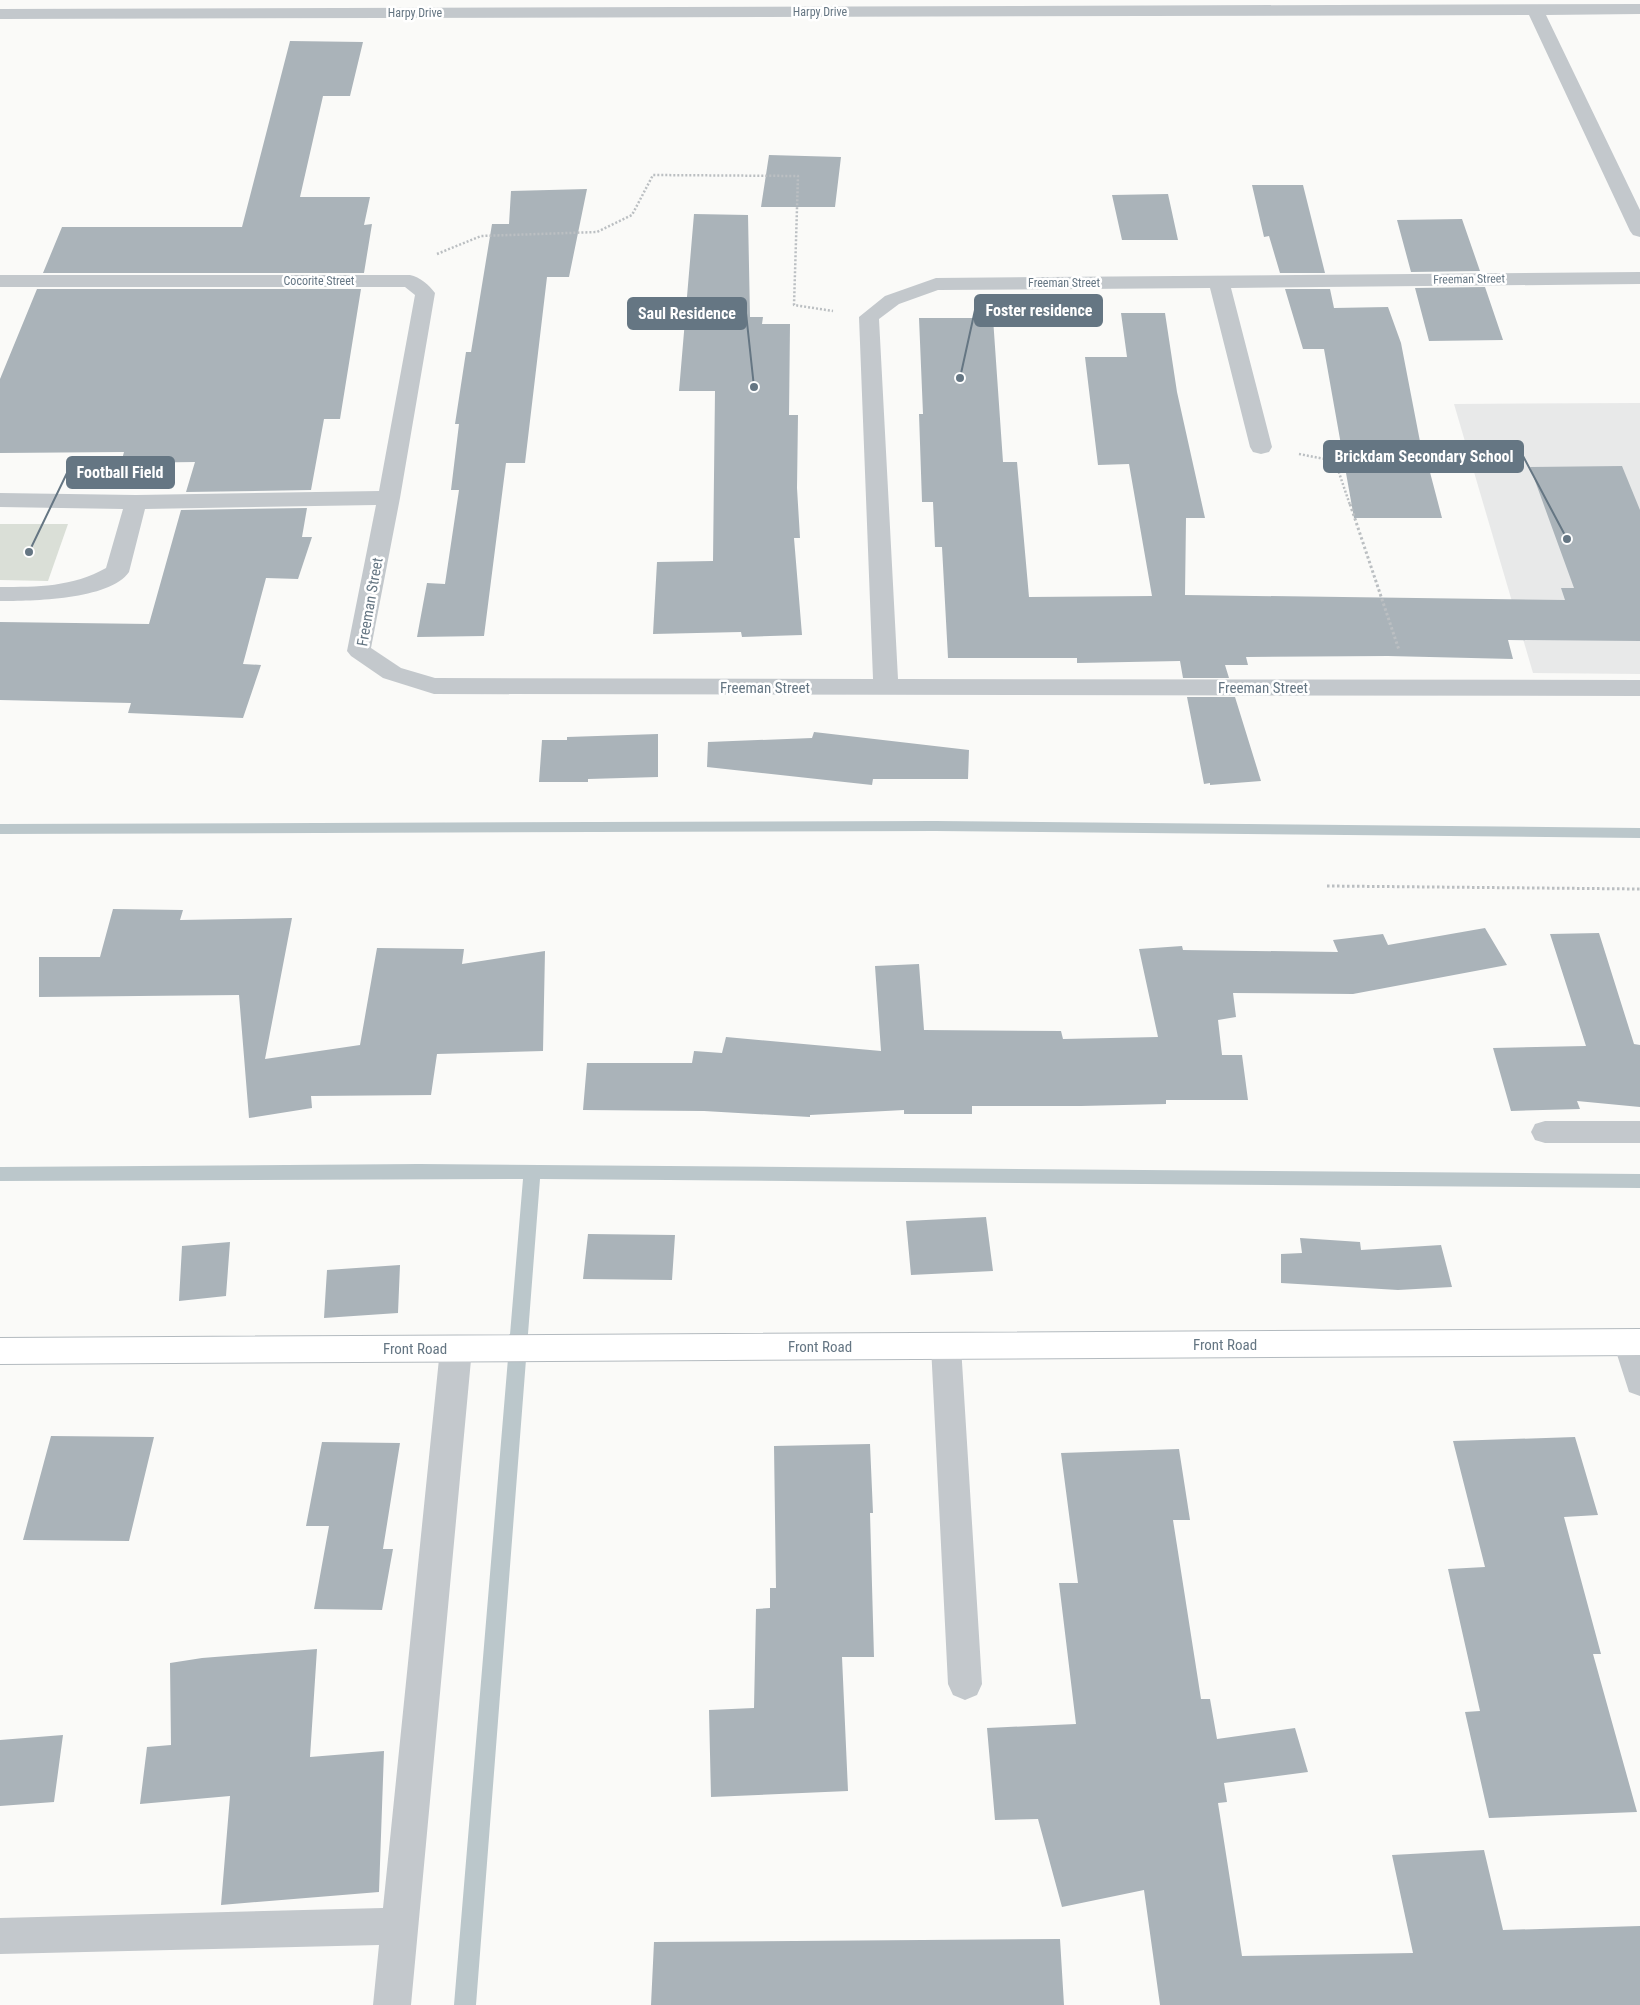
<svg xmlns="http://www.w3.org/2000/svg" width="1640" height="2005" font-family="'Roboto Condensed',sans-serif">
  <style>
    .built { fill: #e8e9e9 }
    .green { fill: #dadfd7 }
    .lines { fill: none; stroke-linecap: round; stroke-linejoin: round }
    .stream { fill: #bbc7cb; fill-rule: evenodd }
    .building { fill: #aab3b9 }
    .secondary-casing { stroke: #b3babf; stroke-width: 2 }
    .path-far1 { stroke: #bbbfc2; stroke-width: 2.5; stroke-dasharray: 2 2; stroke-linecap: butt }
    .path { stroke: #bbbfc2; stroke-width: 3; stroke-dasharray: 2.5 2.5; stroke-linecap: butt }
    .street { fill: #c3c8cc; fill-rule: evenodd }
    .secondary { fill: #fff; fill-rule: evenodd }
    .labels { text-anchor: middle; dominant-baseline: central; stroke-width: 5; stroke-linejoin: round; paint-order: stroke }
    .far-street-label { font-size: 12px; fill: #657683; stroke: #fff }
    .street-label { font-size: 15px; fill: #657683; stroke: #fff }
    .leader { fill: none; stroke: #657683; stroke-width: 2 }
    .callout-dot { fill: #657683; stroke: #fff; stroke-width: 2 }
    .callout { fill: #657683; stroke: #657683; stroke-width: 2 }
    .callout-label { font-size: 16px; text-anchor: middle; font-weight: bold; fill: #fff }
  </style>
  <rect width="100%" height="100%" fill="#fafaf8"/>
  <path class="built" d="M1640 403V674L1533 673 1454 404Z"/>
  <path class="green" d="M0 524H68L48 581 0 580Z"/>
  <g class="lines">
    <path class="stream" d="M935 821 1640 828V838L935 831 0 834V824Z
      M419 1164 1640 1174V1188L540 1179 476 2005H454L523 1179 0 1181V1167Z"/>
  </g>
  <path class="building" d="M290 41 363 42 350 96H323L300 197H370L364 225 372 224 364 273H43L62 227H242Z
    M769 155 841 157 835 207H761Z
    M1252 185H1303L1325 273H1280L1269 236 1264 237Z
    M587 189 569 277H547L525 463H506L484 636 417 637 427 583 445 584 459 490H451L459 424H455L466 352H471L492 224H509L511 191Z
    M1168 194 1178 240H1122L1112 195Z
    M694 214 748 215 750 317H763L762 324H790L789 415H798L797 488 800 538H794L802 635 742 637 741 632 653 634 657 562 713 561 715 391H679Z
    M1462 219 1480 271 1411 272 1397 220Z
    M1485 287 1503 340 1429 341 1415 288Z
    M37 289H361L340 419H324L311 490 186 492 195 462 121 463 124 452 0 453V379Z
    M1285 289H1330L1334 308 1388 307 1401 343 1423 457H1426L1442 518H1354L1324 349H1303Z
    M1121 313H1165L1177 392 1205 518H1186L1185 595 1565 600 1561 588H1574L1530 467 1622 466 1640 510V641L1508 640 1513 659 1388 656 1246 657 1248 665H1225L1229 678H1183L1180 661 1077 663V658H948L942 547H935L933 502H922L919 414H923L919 318H993L1003 462H1017L1029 597 1152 596 1129 464 1098 465 1085 357H1127Z
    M307 508 302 537H312L298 579 266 578 243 664 261 665 243 718 128 713 131 703 0 700V622L149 624 181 510Z
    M1187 697H1235L1261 781 1210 785V783L1204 784Z
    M814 732 969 750 968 779H873L872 785 707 767 708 742 812 738Z
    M658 734V777L588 779V782H539L542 740H567V737Z
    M113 909 183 910 180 920 292 918 265 1059 360 1045 377 948 464 949 462 964 545 951 543 1051 437 1054 431 1095 311 1096 312 1108 249 1118 239 995 39 997V957H100Z
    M1485 928 1507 965 1353 994 1233 993 1236 1017 1218 1020 1222 1055H1242L1248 1100H1166V1104L1081 1106H972V1114H904V1110L810 1115V1117L704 1111 583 1110 587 1063H692L694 1051 722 1053 726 1037 881 1051 875 966 919 964 924 1030 1061 1031 1063 1039 1158 1037 1139 949 1182 946 1183 950 1338 952 1333 940 1383 934 1388 945Z
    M1599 933 1634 1044 1640 1045V1107L1577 1101 1580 1109 1511 1111 1493 1048 1586 1046 1550 934Z
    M986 1217 993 1271 911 1275 906 1221Z
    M588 1234 675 1235 672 1280 583 1279Z
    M1300 1238 1360 1242 1361 1250 1441 1245 1452 1287 1398 1290 1281 1283V1254L1302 1253Z
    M230 1242 226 1296 179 1301 182 1246Z
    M400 1265 398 1313 324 1318 327 1270Z
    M51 1436 154 1437 129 1541 23 1540Z
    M1575 1437 1598 1515 1564 1517 1601 1654H1593L1637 1812 1489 1818 1465 1712 1480 1711 1448 1569 1485 1567 1453 1441Z
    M322 1442 400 1443 383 1549H393L382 1610 314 1609 329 1526H306Z
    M870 1444 873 1513H870L874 1657H842L848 1791 711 1797 709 1710 754 1708 756 1609 770 1608V1588H776L774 1446Z
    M1179 1449 1190 1520H1173L1201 1699H1210L1217 1739 1295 1728 1308 1772 1224 1783 1227 1802 1218 1803 1242 1956 1413 1953 1392 1855 1484 1850 1503 1930 1640 1926V2005H1160L1144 1890 1062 1907 1038 1819 995 1820 987 1728 1076 1724 1059 1583H1078L1061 1453Z
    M317 1649 310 1757 384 1751 379 1892 221 1905 230 1796 140 1804 147 1747 171 1745 170 1663 202 1658Z
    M63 1735 54 1802 0 1806V1740Z
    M1060 1939 1064 2005H651L654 1942Z"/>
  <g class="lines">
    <defs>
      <path id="secondary" d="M1640 1329V1355L0 1364V1338Z"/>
    </defs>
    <use href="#secondary" class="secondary-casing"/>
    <path class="path-far1" d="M437 254 481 236 597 232 632 215 653 175 798 176 794 305 833 311
      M1299 454 1335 461 1350 505"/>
    <path class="path" d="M1350 504 1399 650
      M1327 886 1640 889"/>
    <path class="street" d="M1640 4V14L1546 15 1640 210V237L1633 235 1630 231 1529 15 0 19V9Z
      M1640 272V284L1231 288 1272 447 1269 452 1261 454 1253 452 1250 447 1210 288 938 290 899 304 879 319 898 679 1640 680V696L434 694 383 678 351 656 347 651 376 505 145 509 129 572C110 600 31 601 0 601V587C37 587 73 587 106 568L123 509 0 507V493L136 495 379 491 415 295 405 287H0V275H410C420 277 429 285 435 293L400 498 371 648 401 668 435 678 873 679 859 317 885 296 936 278Z
      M1545 1121H1640V1143H1545L1535 1140 1531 1132 1535 1124Z
      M1628 1329 1640 1335V1396L1629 1392 1613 1342 1617 1333Z
      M946 1333 957 1337 961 1346 982 1684 977 1695 965 1700 953 1695 948 1684 931 1346 935 1337Z
      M456 1336 467 1340 472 1349 411 2005H373L379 1945 0 1954V1918L383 1908 440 1349 445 1340Z"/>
    <use href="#secondary" class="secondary"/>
  </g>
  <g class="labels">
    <g class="far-street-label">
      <text x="820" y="12">Harpy Drive</text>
      <text x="415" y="13">Harpy Drive</text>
      <text transform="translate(1469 279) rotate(-1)">Freeman Street</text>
      <text x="319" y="281">Cocorite Street</text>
      <text x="1064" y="283">Freeman Street</text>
    </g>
    <g class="street-label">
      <text transform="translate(370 602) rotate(-80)">Freeman Street</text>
      <text x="765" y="688">Freeman Street</text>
      <text x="1263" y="688">Freeman Street</text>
      <text x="1225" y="1345">Front Road</text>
      <text x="820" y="1347">Front Road</text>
      <text x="415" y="1349">Front Road</text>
    </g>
  </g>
  <path class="leader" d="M960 378L975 310M754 387L746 313M1567 539L1523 456M29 552L67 473"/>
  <g class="callout-dot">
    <circle cx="960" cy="378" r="5"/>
    <circle cx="754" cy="387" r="5"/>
    <circle cx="1567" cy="539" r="5"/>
    <circle cx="29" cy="552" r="5"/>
  </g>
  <g class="callout">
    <rect x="975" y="295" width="127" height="31" rx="5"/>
    <rect x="628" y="298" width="118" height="31" rx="5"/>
    <rect x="1324" y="441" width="199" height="31" rx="5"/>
    <rect x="67" y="457" width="107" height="31" rx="5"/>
  </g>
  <g class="callout-label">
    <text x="1039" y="316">Foster residence</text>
    <text x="687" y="319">Saul Residence</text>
    <text x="1424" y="462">Brickdam Secondary School</text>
    <text x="120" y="478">Football Field</text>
  </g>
</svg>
